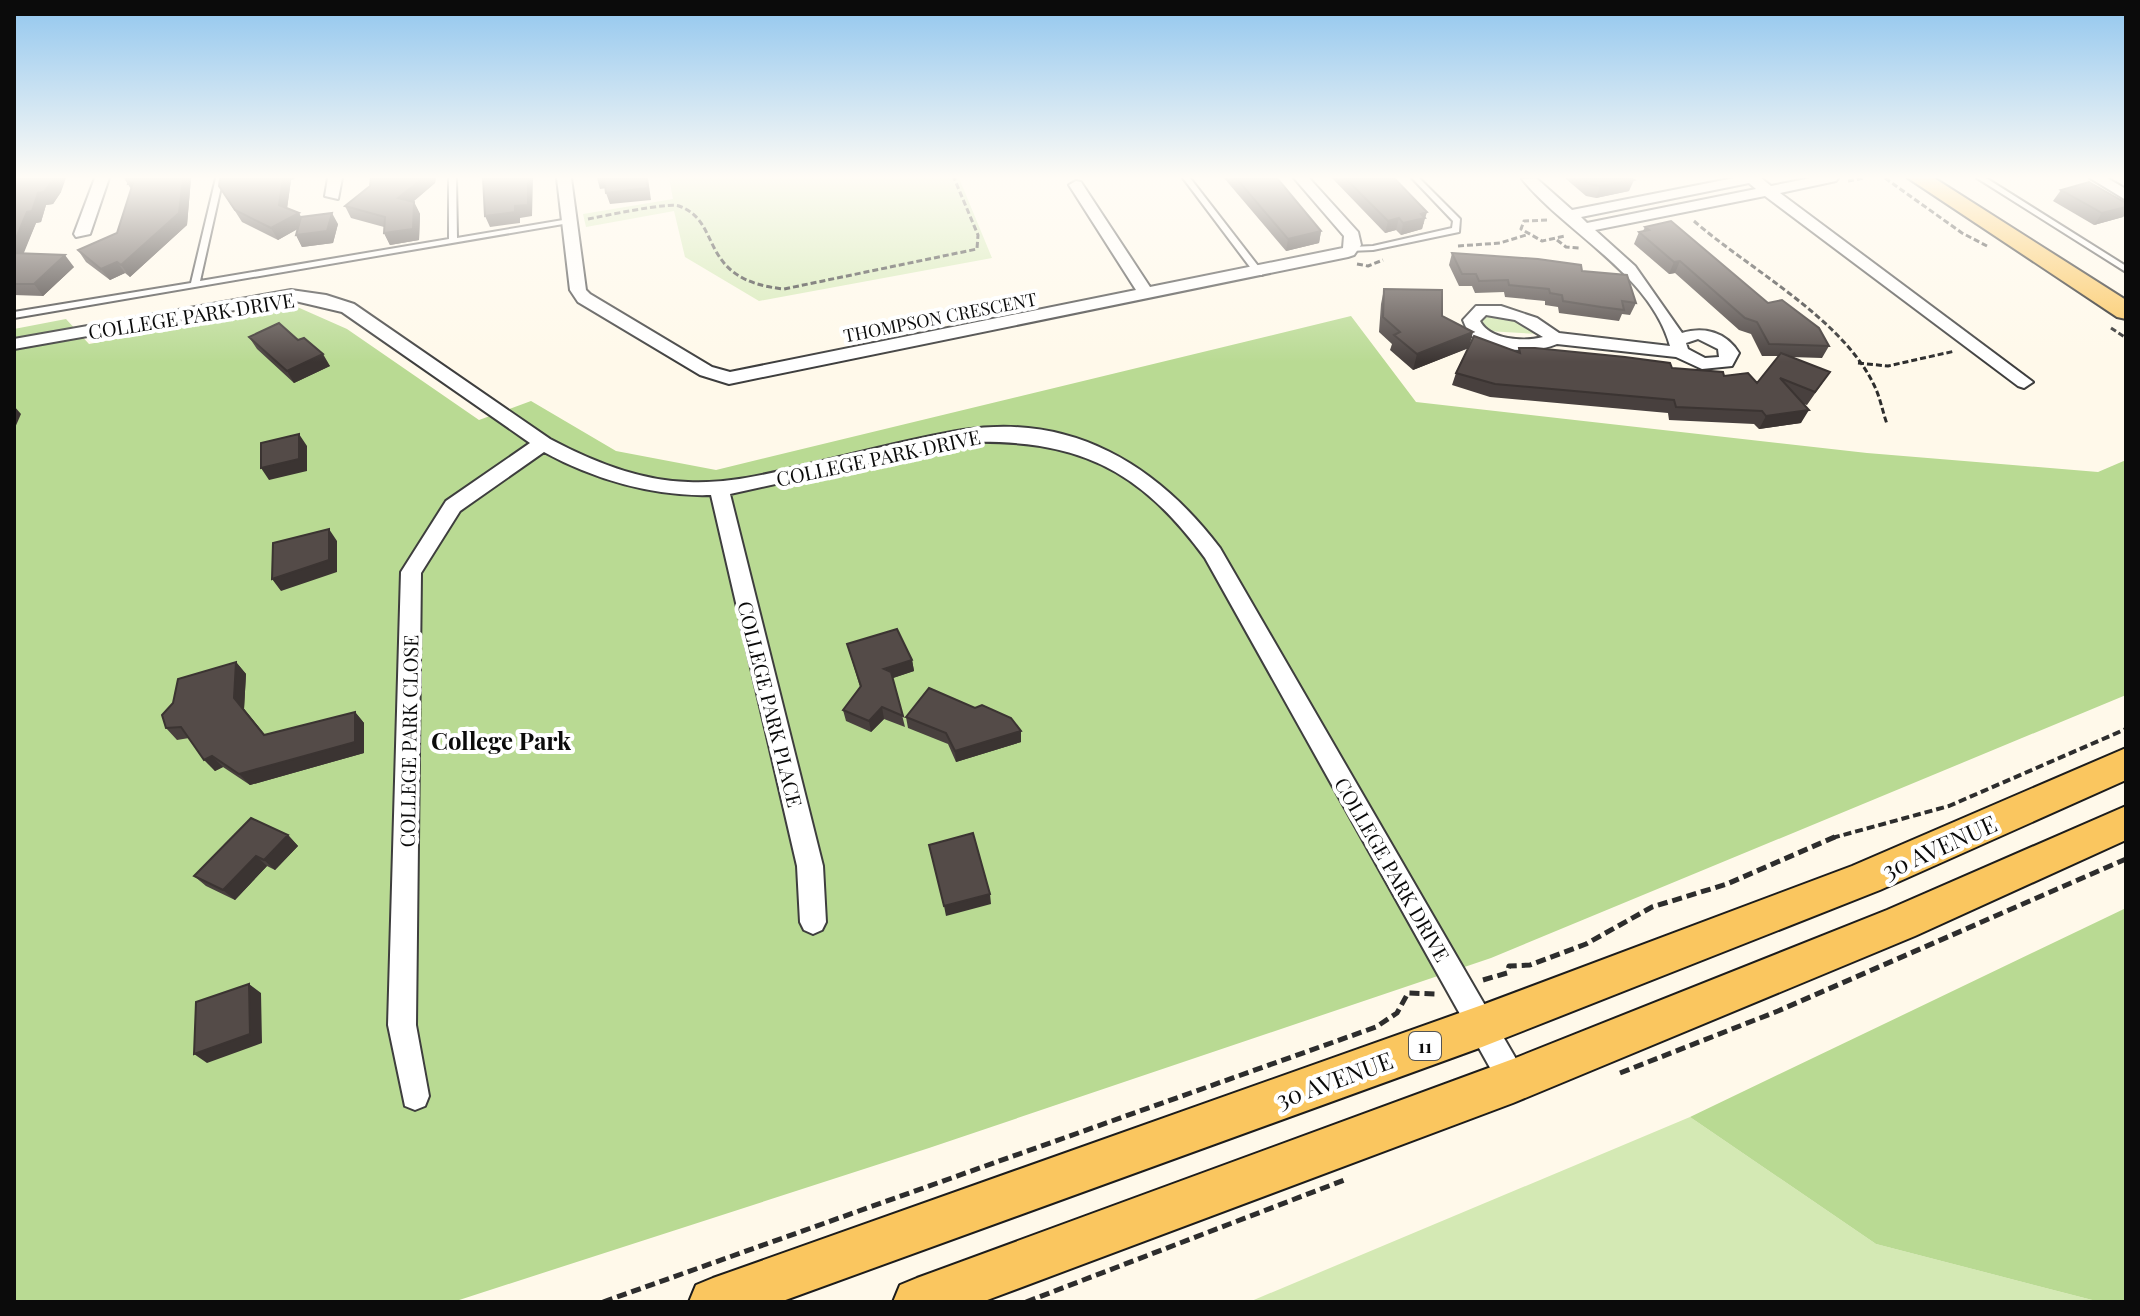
<svg xmlns="http://www.w3.org/2000/svg" width="2140" height="1316" font-family="'Playfair Display',serif">
  <style>
    .green { fill: #d4e9b4 }
    .forest { fill: #b9da93 }
    .lines { fill: none; stroke-linecap: round; stroke-linejoin: round }
    .lane-casing { stroke: #3e3e3e; stroke-width: 4 }
    .street-casing { stroke: #3e3e3e; stroke-width: 4 }
    .primary-casing { stroke: #1c1c1c; stroke-width: 4 }
    .path-far2 { stroke: #2d2d2d; stroke-width: 3; stroke-dasharray: 6 3; stroke-linecap: butt }
    .path-far1 { stroke: #2d2d2d; stroke-width: 4; stroke-dasharray: 8 4; stroke-linecap: butt }
    .path { stroke: #2d2d2d; stroke-width: 5; stroke-dasharray: 10 5; stroke-linecap: butt }
    .lane { fill: #fff; fill-rule: evenodd }
    .street { fill: #fff; fill-rule: evenodd }
    .primary { fill: #fac65f; fill-rule: evenodd }
    .wall { fill: #48403e }
    .shaded-wall { fill: #3b3432 }
    .building { fill: #544b48; stroke: #3b3432; stroke-width: 2 }
    .labels { text-anchor: middle; dominant-baseline: central; stroke-width: 8; stroke-linejoin: round; paint-order: stroke }
    .far-street-label { font-size: 18px; fill: #0b0b0b; stroke: #fff }
    .shield { fill: #fff; stroke: #545454; stroke-width: 2 }
    .shield-label { font-size: 18px; font-weight: bold; fill: #0b0b0b }
    .street-label { font-size: 20px; fill: #0b0b0b; stroke: #fff }
    .quarter-label { font-size: 24px; font-weight: bold; fill: #0b0b0b; stroke: #fff }
    .near-street-label { font-size: 24px; fill: #0b0b0b; stroke: #fff }
  </style>
  <rect width="100%" height="100%" fill="#fff9ea"/>
  <path class="green" d="M669 178H959L992 258 759 301 685 257 674 211 586 227 583 214 673 199Z
    M1486 316H1499L1534 329 1538 334 1487 331 1480 322Z
    M1690 1117 1876 1244 2100 1302H1249Z"/>
  <path class="forest" d="M295 306 347 329 479 420 531 401 616 451 716 470 1351 316 1416 402 1867 453 2098 472 2126 460V695L1491 958 929 1148 453 1302H14V329L66 319 89 344Z
    M2126 908V1302H2100L1876 1244 1690 1117Z"/>
  <g class="lines">
    <defs>
      <path id="lane" d="M216 178H223L200 281 449 239V178H456L457 238 569 219 573 221 569 223 14 318V312L191 283Z
        M1183 178H1190L1262 271V275H1256Z
        M1412 178H1419L1460 219 1459 232 1373 250 1349 251 1348 249 1352 247 1373 246 1452 228 1453 221Z
        M1977 178H1986L2126 266V272Z"/>
      <path id="street" d="M95 178H109L90 234 76 237 74 234Z
        M328 178H342L338 199 325 196Z
        M557 178H571L586 290 590 294 712 367 730 372 1136 290 1069 185 1076 181 1081 182 1150 287 1343 248 1344 236 1294 178H1309L1358 232 1361 245 1354 255 1348 257 729 384 700 375 578 302 570 290Z
        M1536 178 1572 210 1734 178H1761L1771 186 1811 178H1838L1836 181 1780 193 2033 382 2024 388 2018 386 1765 196 1595 230 1635 266 1682 333C1704 326 1726 332 1739 353L1732 366 1702 369 1676 357 1557 344C1536 353 1492 353 1473 337 1468 333 1465 325 1463 320L1476 306H1501L1537 318 1559 333 1670 346C1650 274 1566 233 1522 179ZM1749 183 1756 189 1587 223 1581 217ZM1486 315 1515 320 1543 337C1523 342 1490 340 1480 321ZM1698 339 1718 349 1719 357 1705 358 1688 349 1686 343Z
        M2090 178H2107L2126 189V200Z
        M291 290 326 295 354 304 550 439C591 461 641 481 688 482 731 484 772 473 814 463 863 452 913 438 963 430 1072 413 1157 465 1220 548L1523 1071 1527 1081 1523 1091 1513 1095 1503 1091 1205 558C1138 467 1077 439 965 442L730 494 823 866 826 922 822 930 813 934 804 930 800 922 797 866 711 495C654 497 593 479 544 452L460 511 421 573 416 1025 429 1096 425 1106 415 1110 405 1106 388 1025 401 572 446 501 530 443 342 312 291 300 14 349V339Z"/>
      <path id="primary" d="M1908 178H1934L2126 300V319L2117 317Z
        M2126 748V780L1880 890 1482 1047 780 1302H689L696 1285 713 1278 1482 1005 1852 866Z
        M2126 806V840L1915 936 1513 1103 982 1302H893L900 1285 917 1278 1513 1059 1887 910Z"/>
    </defs>
    <use href="#lane" class="lane-casing"/>
    <use href="#street" class="street-casing"/>
    <use href="#primary" class="primary-casing"/>
    <path class="path-far2" d="M1885 178 1962 233 1987 246
      M1848 181 1865 178
      M588 219C604 216 668 202 679 206 724 222 696 280 784 289L977 249 978 235 954 178
      M1547 220 1524 221 1521 229 1542 241 1565 236
      M1694 221C1749 269 1840 317 1873 383 1880 396 1882 410 1887 424
      M1557 240 1566 247 1580 248
      M1458 246 1500 243 1526 235
      M1357 264 1368 266 1383 260
      M2111 328 2126 338
      M1858 363 1888 366 1955 351"/>
    <path class="path-far1" d="M1832 838 1949 806 2126 729"/>
    <path class="path" d="M1483 980 1507 973 1509 966 1530 965 1586 944 1652 907 1727 884 1837 836
      M1620 1073 1778 1011 2126 859
      M603 1302 1376 1027 1397 1013 1408 993 1436 994
      M1026 1302 1347 1179"/>
    <use href="#lane" class="lane"/>
    <use href="#street" class="street"/>
    <use href="#primary" class="primary"/>
  </g>
  <path class="wall" d="M14 178 61 192 53 204 46 205 41 222 36 223 23 253 74 267 43 296 14 295Z
    M124 178H191L187 225 130 277 125 273 110 280 86 262 78 250 117 233 131 189Z
    M371 178H436L435 183 413 202H414L420 214 419 240 390 245 384 233V227L351 218 345 206 370 186Z
    M1224 178H1277L1321 231 1319 243 1286 251Z
    M1332 178H1394L1424 224H1423L1422 229 1401 235 1396 230 1385 233Z
    M1565 178H1631L1629 191 1596 198 1586 196Z
    M294 179 291 180 287 208 299 213 301 217 338 224 333 243 302 247 296 235 297 229 278 240 242 222 219 186Z
    M2061 190 2126 203V213L2123 217 2094 225 2053 201Z
    M1645 227 1768 303 1829 346 1822 358 1791 357 1830 372 1807 405 1803 404 1801 423 1759 429 1754 424 1669 420 1668 413 1490 397 1452 385 1456 373 1468 348 1413 370 1390 350 1392 344 1379 332 1381 304 1384 289 1442 316 1469 346 1518 352 1519 348 1724 376 1757 383 1779 356H1762L1751 334 1739 330 1675 273 1669 274 1634 244 1639 232 1643 231Z
    M1452 253 1582 271 1636 303 1630 315 1622 314 1619 321 1559 313 1558 307 1545 305V301L1505 297 1504 292 1475 293 1472 286H1459L1449 265Z
    M249 337 298 340 330 366 294 383 257 349Z
    M847 644 912 660 914 671 893 678 905 727 884 719 871 732 846 721 843 710 860 687Z
    M236 662 246 674 244 709 265 735 355 712 364 723V753L250 785 223 767 215 771 189 738 177 740 166 728Z
    M906 717 1021 731V742L956 762 948 744 908 728Z
    M288 835 298 846 275 870 267 866 235 900 206 886 194 876Z"/>
  <path class="shaded-wall" d="M54 178H66L61 192 53 204 46 205 41 222 36 223 19 265 14 259V243L27 212 38 193Z
    M124 178H136V195Z
    M183 178H191L187 225 130 277 121 265Z
    M283 178H295L294 179 291 180 286 216 279 205Z
    M423 178H436L435 183 404 209 398 198Z
    M528 178H533L532 216 520 218V223L490 227 485 216 515 206Z
    M597 178H604L607 188 600 189Z
    M648 178 651 200 610 204 606 193Z
    M1634 180 1629 191 1596 198 1600 186Z
    M414 202 420 214 419 240 390 245 384 233Z
    M2126 207V213L2123 217 2094 225 2102 213Z
    M1427 212 1422 229 1401 235 1403 223 1421 214Z
    M299 213 305 225 278 240 271 228Z
    M332 213 338 224 333 243 302 247 296 235Z
    M1399 218 1396 230 1385 233 1388 221Z
    M1321 231 1319 243 1286 251 1288 239Z
    M65 255 74 267 43 296 34 284Z
    M1680 261 1675 273 1669 274 1674 262Z
    M117 262 125 273 110 280 101 269Z
    M1473 332 1469 348 1413 370 1417 354Z
    M323 354 330 366 294 383 287 371Z
    M14 406 21 414 14 430Z
    M1809 410 1801 423 1759 429 1766 416Z
    M299 434 307 446V471L269 480 261 468Z
    M329 529 337 541V572L281 591 272 579Z
    M912 660 914 671 887 680 884 669Z
    M236 662 246 674 244 709 274 746 234 698Z
    M882 707 884 719 871 732 869 721Z
    M355 712 364 723V753L250 785 239 774Z
    M1021 731V742L956 762 955 751Z
    M212 756 223 767 215 771 204 760Z
    M288 835 298 846 275 870 264 860Z
    M256 856 267 866 235 900 223 890Z
    M990 894 991 904 946 916 944 906Z
    M249 984 261 993 262 1043 207 1063 194 1054Z"/>
  <path class="building" d="M14 178H54L44 192 38 193 32 211 27 212 14 243Z
    M130 178H183L179 213 121 265 117 262 101 269 78 250 117 233 133 183 128 184Z
    M220 178H283L279 205 299 213 271 228 235 210 219 186Z
    M371 178H423L398 198 414 202 413 229 384 233 385 217 345 206 370 186Z
    M483 178H528V205L515 206V212L485 216Z
    M604 178H646L648 188 606 193Z
    M1236 178H1277L1321 231 1288 239Z
    M1345 178H1394L1427 212 1421 214 1425 218 1403 223 1399 218 1388 221Z
    M1582 178H1631L1634 180 1600 186 1590 184Z
    M2089 182 2126 203V207L2102 213 2061 190Z
    M332 213 327 231 296 235 301 217Z
    M1671 221 1768 303 1782 300 1819 328 1829 346 1769 344 1757 322 1745 318 1680 261 1674 262 1639 232 1649 230 1645 227Z
    M14 253 65 255 34 284H14Z
    M1452 253 1538 259 1581 265 1582 271 1627 275 1636 303 1622 301 1624 310 1601 307 1563 301 1562 295 1550 293 1549 289 1509 285 1508 280 1479 281 1476 274H1462Z
    M1384 289 1442 290V316L1473 332 1417 354 1394 335 1400 332 1383 317Z
    M279 323 298 340 304 338 323 354 287 371 249 337Z
    M1474 336 1520 353 1519 348H1535L1625 357 1670 363 1672 368 1723 372 1724 376 1748 373 1757 383 1781 353 1830 372 1815 392 1780 378 1809 410 1766 416 1762 411 1676 407 1674 400 1495 384 1456 373Z
    M299 434V459L261 468V443Z
    M329 529V560L272 579 273 543Z
    M897 629 912 660 884 669 891 672 903 716 882 707 869 721 843 710 861 686 847 644Z
    M236 662 234 698 264 735 355 712V742L239 774 212 756 204 760 181 727 166 728 162 715 173 703 178 679Z
    M929 688 975 708 982 705 1011 718 1021 731 955 751 946 733 906 717Z
    M251 818 288 835 264 860 256 856 223 890 194 876Z
    M973 833 990 894 944 906 929 845Z
    M249 984 250 1034 194 1054 196 1002Z"/>
  <linearGradient id="sky" x2="0" y2="1"><stop stop-color="#91c6ee"/><stop offset="0.49" stop-color="#fffcf6"/><stop offset="1" stop-color="#fffcf6" stop-opacity="0"/></linearGradient>
  <rect width="2140" height="362" fill="url(#sky)"/>
  <g class="labels">
    <g class="far-street-label">
      <text transform="translate(940 317) rotate(-11)">THOMPSON CRESCENT</text>
    </g>
    <rect class="shield" x="1409" y="1032" width="32" height="28" rx="6"/>
    <g class="shield-label">
      <text x="1425" y="1046">11</text>
    </g>
    <g class="street-label">
      <text transform="translate(191 315) rotate(-9)">COLLEGE PARK DRIVE</text>
      <text transform="translate(878 457) rotate(-12)">COLLEGE PARK DRIVE</text>
      <text transform="translate(771 704) rotate(76)">COLLEGE PARK PLACE</text>
      <text transform="translate(408 741) rotate(-89)">COLLEGE PARK CLOSE</text>
      <text transform="translate(1393 869) rotate(60)">COLLEGE PARK DRIVE</text>
    </g>
    <g class="quarter-label">
      <text x="501" y="740">College Park</text>
    </g>
    <g class="near-street-label">
      <text transform="translate(1939 846) rotate(-24)">30 AVENUE</text>
      <text transform="translate(1334 1079) rotate(-20)">30 AVENUE</text>
    </g>
  </g>
  <rect width="2140" height="1316" fill="none" stroke="#0b0b0b" stroke-width="32"/>
</svg>
